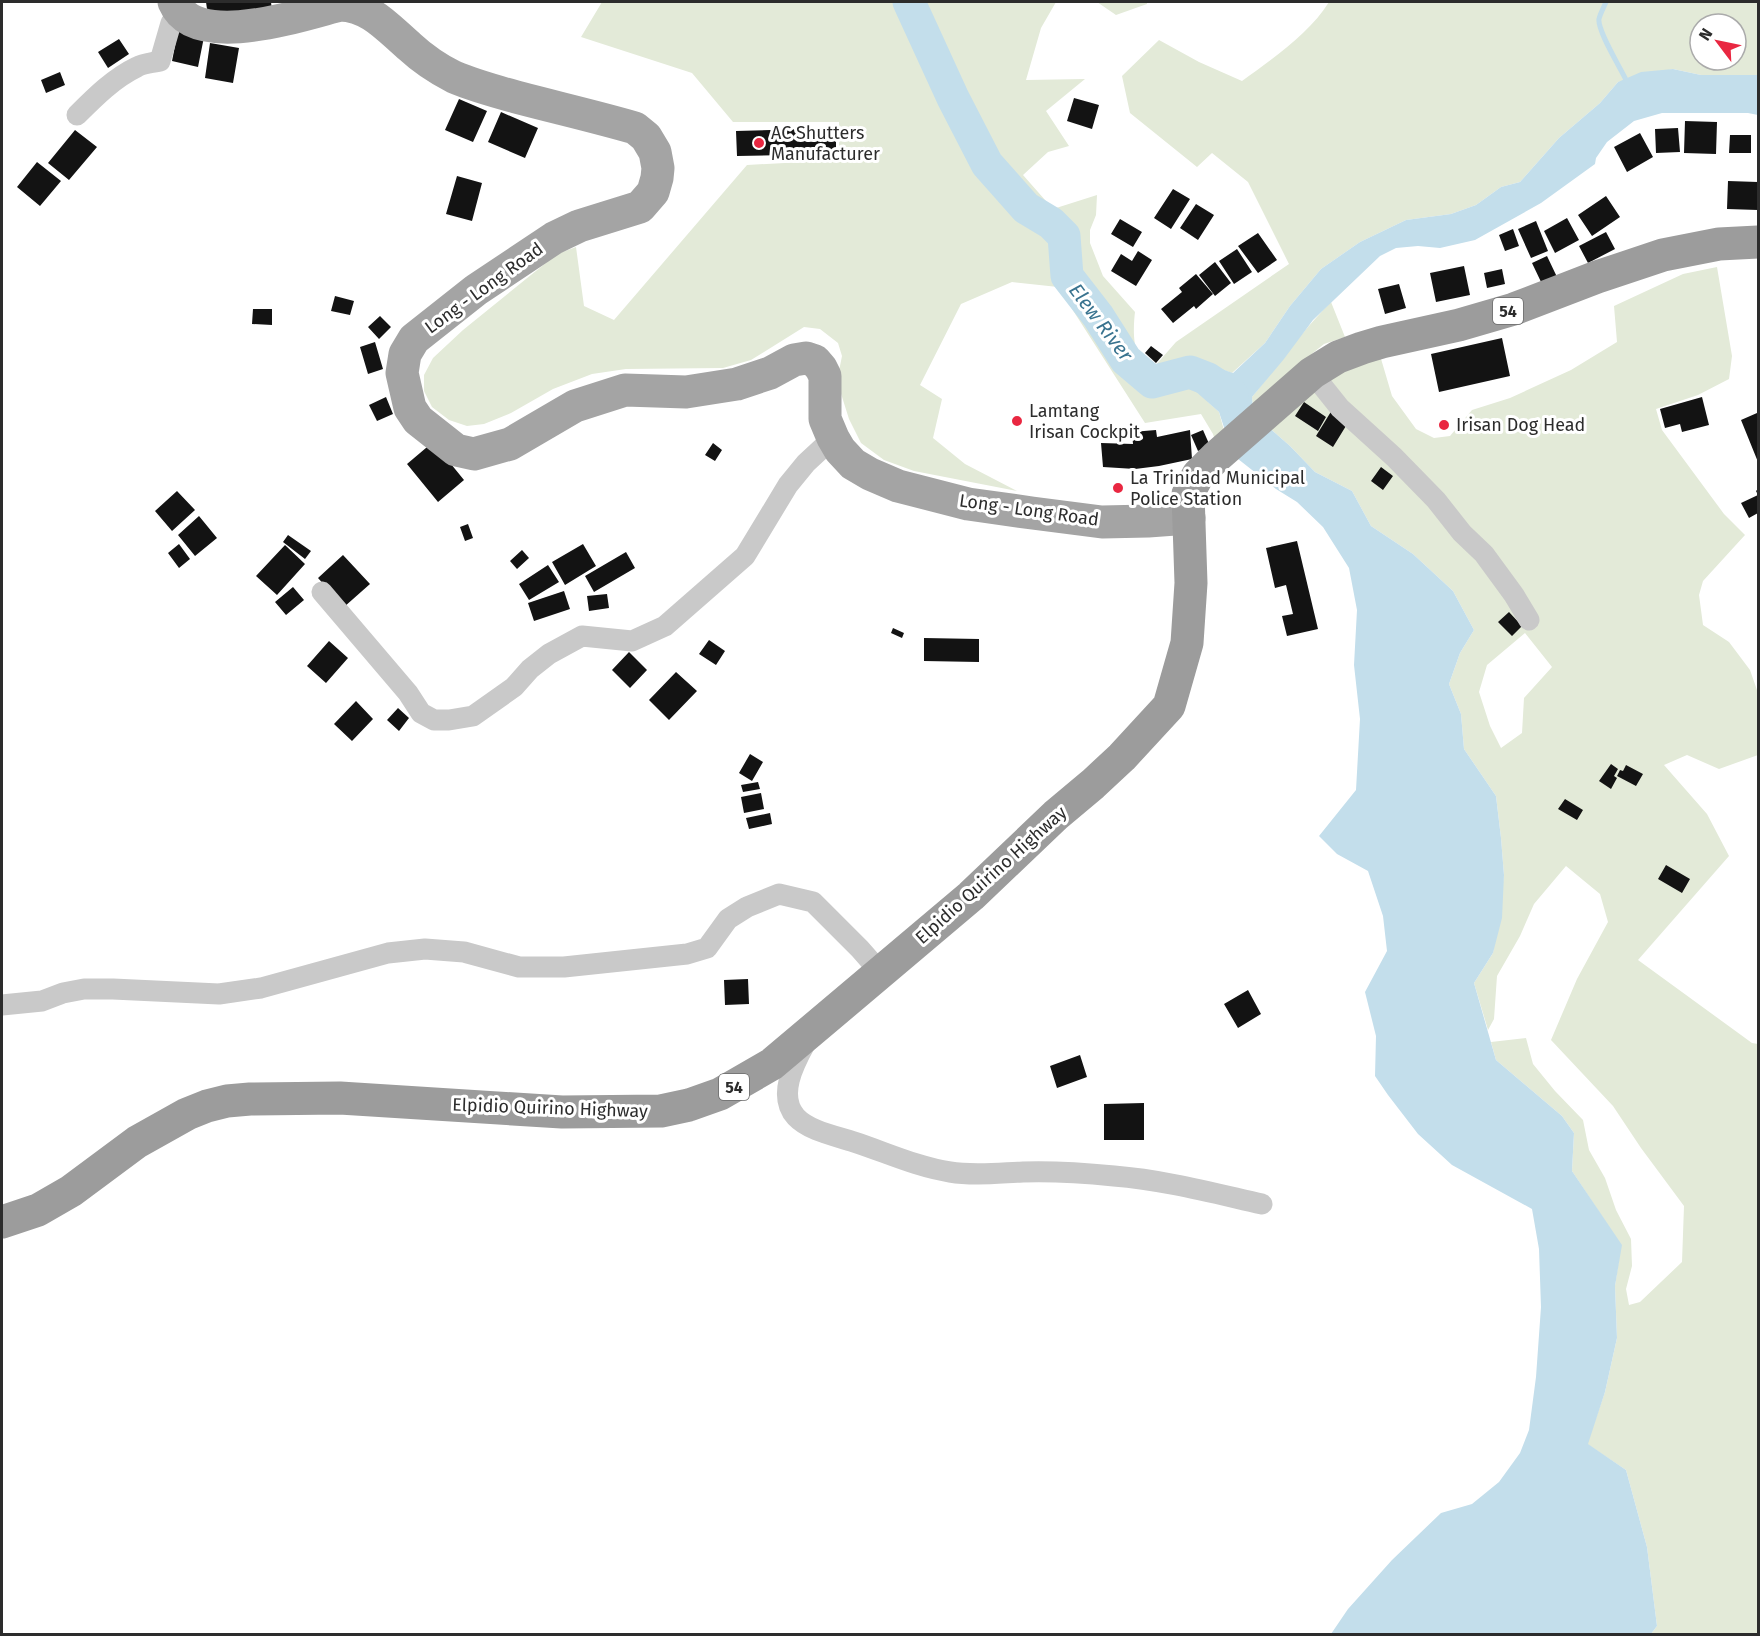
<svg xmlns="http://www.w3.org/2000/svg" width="1760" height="1636" font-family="'Fira Sans',sans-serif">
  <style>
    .green { fill: #e3ead8; fill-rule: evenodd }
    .water { fill: #c3deeb }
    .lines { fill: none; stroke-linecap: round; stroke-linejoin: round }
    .stream { stroke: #c3deeb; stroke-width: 5 }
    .river { stroke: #c3deeb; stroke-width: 33 }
    .building { fill: #131313 }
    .minor { stroke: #c9c9c9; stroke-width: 21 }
    .primary { stroke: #a4a4a4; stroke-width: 33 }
    .trunk { stroke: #9c9c9c; stroke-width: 33 }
    .poi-dot { fill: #e92741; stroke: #fff; stroke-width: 2 }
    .labels { text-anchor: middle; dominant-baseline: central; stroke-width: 6; stroke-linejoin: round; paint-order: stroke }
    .shield { fill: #fff; stroke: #6b6b6b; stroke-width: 1.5 }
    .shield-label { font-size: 16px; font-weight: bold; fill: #2c2c2c }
    .poi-label { font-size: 18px; fill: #2c2c2c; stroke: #fff; text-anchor: start }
    .street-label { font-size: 18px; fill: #2c2c2c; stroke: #fff }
    .water-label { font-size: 20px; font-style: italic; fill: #39738f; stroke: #fff }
  </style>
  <rect width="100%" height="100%" fill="#fff"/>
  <path class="green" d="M602 2H1056L1041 28 1026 80 1085 79 1046 111 1069 146 1048 152 1023 175 1053 209 1097 195 1096 215 1090 230V243L1103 276 1135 312C1133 329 1131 365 1154 367L1176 342 1289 264 1248 182 1212 153 1197 167 1130 113 1122 76 1159 40 1199 62 1242 81C1271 60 1310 33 1329 2H1758V75H1701L1673 69 1618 82 1600 103 1559 138 1520 182 1501 187 1476 205 1451 214 1406 220 1360 242 1321 269 1290 306 1265 343 1232 373 1207 364 1208 402 1219 412 1225 434 1216 444 1213 434 1201 414 1145 423 1058 287 1012 282 961 304 920 385 942 399 933 438 965 464 1017 491 914 471 884 460 861 443 849 419 837 381 842 356 838 343 820 329 804 327 751 360 723 368 626 369 592 374 553 389 511 413 484 424 467 426 449 420 432 407 424 391V375L433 358 463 330 557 254 576 247 584 306 614 320 747 165 839 160V122H733L692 73 581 37ZM1700 24H1736V60H1700Z
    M1097 2H1147V4L1116 15Z
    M1717 267 1732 356 1729 379 1698 395 1656 409 1662 430 1724 514 1745 535 1703 581 1699 595 1703 625 1729 642 1750 670 1758 693V755L1719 769 1687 755 1664 765 1707 814 1729 856 1638 960 1752 1043 1758 1044V1634H1651L1657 1626 1647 1547 1626 1470 1587 1444 1605 1392 1617 1338 1615 1286 1621 1245 1572 1171 1574 1133 1562 1116 1496 1060 1491 1042 1526 1038 1533 1064 1555 1091 1583 1120 1589 1150 1605 1178 1616 1210 1631 1239 1632 1266 1626 1289 1629 1305 1640 1302 1682 1262 1684 1206 1641 1148 1613 1106 1551 1040 1577 979 1608 922 1600 894 1566 866 1534 904 1520 936 1497 976 1494 1019 1488 1030 1474 983 1493 953 1504 875 1501 838 1496 796 1464 749 1461 714 1449 684 1460 653 1474 630 1453 591 1413 554 1371 526 1352 491 1315 472 1290 446 1267 426 1339 367 1379 352 1392 396 1416 429 1434 438 1450 436 1472 410 1510 398 1571 370 1617 342 1614 306 1683 274ZM1525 633 1552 667 1524 698 1522 733 1501 748 1490 726 1479 692 1487 665Z
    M1331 302 1345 337 1324 344 1298 365 1253 410 1252 397C1278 365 1302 331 1331 302Z"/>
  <path class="water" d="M1673 69 1701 75H1758V115L1748 113H1662L1634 121 1607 142 1596 158 1595 164 1541 203 1475 240 1440 248 1418 246 1396 248 1380 256 1313 320 1284 359 1252 397 1253 410 1267 426 1290 446 1315 472 1352 491 1371 526 1413 554 1453 591 1474 630 1460 653 1449 684 1461 714 1464 749 1496 796 1501 838 1504 875 1502 918 1493 953 1474 983 1496 1060 1562 1116 1574 1133 1572 1171 1622 1245 1615 1286 1617 1338 1605 1392 1588 1444 1626 1470 1647 1547 1657 1626 1651 1634H1331L1348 1609 1392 1560 1441 1513 1472 1504 1499 1482 1520 1453 1529 1430 1536 1377 1541 1307 1539 1249 1532 1209 1452 1165 1418 1134 1388 1095 1375 1076 1376 1036 1365 992 1387 951 1383 916 1368 871 1337 854 1319 836 1356 790 1360 719 1354 665 1357 610 1349 568 1323 527 1297 502 1276 489 1233 455 1219 412 1194 390 1207 364 1233 373 1265 343 1290 306 1321 269 1360 242 1406 220 1451 214 1476 205 1501 187 1520 182 1559 138 1600 103 1618 82 1641 72Z"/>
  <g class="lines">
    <path class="stream" d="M1606 2C1604 7 1600 14 1599 19 1597 31 1622 70 1628 84"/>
    <path class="river" d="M909 2 953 98 987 164 1026 208 1051 223 1064 236 1067 276 1098 316 1126 360 1152 382 1190 372 1208 379 1232 395"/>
  </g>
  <path class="building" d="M206 2H271L272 11 231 18 207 9Z
    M178 31 204 37 198 67 172 61Z
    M119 39 129 54 108 68 98 52Z
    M210 43 239 48 233 83 205 78Z
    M60 72 65 85 46 93 41 80Z
    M1074 98 1099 105 1092 129 1067 121Z
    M459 99 487 111 473 142 445 130Z
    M501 112 538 128 525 158 488 142Z
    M1685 121 1717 122 1716 154 1684 153Z
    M836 128V154L737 156 736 131Z
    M1678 128 1680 152 1656 153 1655 129Z
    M75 130 97 147 69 180 48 163Z
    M1640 133 1653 157 1627 172 1614 147Z
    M1730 135H1751V153H1729Z
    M37 162 61 181 40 206 17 187Z
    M457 176 482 183 472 221 446 214Z
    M1728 181 1758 182V210L1727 209Z
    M1173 189 1190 199 1171 229 1154 218Z
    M1606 196 1620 217 1592 236 1578 215Z
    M1196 204 1214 215 1198 240 1180 228Z
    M1567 218 1579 240 1555 253 1544 231Z
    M1120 219 1142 232 1133 247 1111 234Z
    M1536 221 1548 251 1531 258 1518 229Z
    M1513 229 1519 246 1505 251 1499 235Z
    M1606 232 1615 249 1588 263 1579 246Z
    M1258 233 1277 260 1258 273 1238 246Z
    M1237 249 1252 272 1234 284 1219 261Z
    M1138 251 1152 260 1136 286 1111 271 1121 254 1132 261Z
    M1547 256 1557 277 1542 284 1532 263Z
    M1215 262 1231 283 1215 296 1199 275Z
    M1464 266 1470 295 1436 302 1430 273Z
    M1502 269 1505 284 1487 288 1484 273Z
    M1196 274 1213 294 1196 309 1194 306 1173 323 1161 309 1182 292 1179 288Z
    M1399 284 1406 308 1385 314 1378 289Z
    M335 296 354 301 350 315 331 311Z
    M253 309H272V325L252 324Z
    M380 316 391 327 379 339 368 327Z
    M1502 338 1510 376 1439 392 1431 354Z
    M375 342 383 369 368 374 360 347Z
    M1151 346 1163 355 1156 363 1145 353Z
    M386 397 393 414 377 421 369 405Z
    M1702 397 1709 425 1682 432 1680 424 1665 428 1660 409Z
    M1304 402 1326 417 1318 431 1295 416Z
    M1332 410 1349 421 1333 447 1316 436Z
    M1757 413 1758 416V462L1741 420Z
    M1156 430 1157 437 1190 430 1192 459 1159 466 1135 469 1103 467 1101 443 1133 444 1132 432Z
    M1203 430 1210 446 1198 451 1191 435Z
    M433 442 464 480 438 502 407 464Z
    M713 443 722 450 715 461 705 455Z
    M1381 467 1393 476 1383 490 1371 481Z
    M1758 489V513L1749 518 1741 503 1758 495 1756 491Z
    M177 491 195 510 172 531 155 511Z
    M199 516 217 538 195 556 178 535Z
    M468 524 473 538 465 541 460 527Z
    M288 535 311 551 305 559 283 542Z
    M1297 541 1318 629 1287 636 1282 616 1293 614 1286 585 1275 588 1266 548Z
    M179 544 190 559 179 568 168 553Z
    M583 544 596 566 565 585 552 562Z
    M285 545 305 564 277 595 256 576Z
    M522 550 529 558 517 569 510 561Z
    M626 552 635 568 594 592 585 576Z
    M343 555 370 584 344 607 318 578Z
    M548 565 559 582 529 600 519 584Z
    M293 587 304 600 286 615 275 602Z
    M564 591 570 609 534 621 528 603Z
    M607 594 609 608 589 611 587 596Z
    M1509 612 1522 626 1512 636 1498 622Z
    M893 628 904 633 902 638 891 633Z
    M924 638 979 639V662L924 661Z
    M709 640 725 651 716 665 699 654Z
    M329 641 348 658 326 683 307 666Z
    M629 652 647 670 630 688 612 670Z
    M676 672 697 691 669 720 649 700Z
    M356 701 373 719 352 741 334 724Z
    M398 708 409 718 399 731 387 720Z
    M750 754 763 762 752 781 739 773Z
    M1611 764 1618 769 1614 776 1617 778 1611 789 1599 781Z
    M1626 765 1643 774 1636 786 1617 776 1620 770 1623 771Z
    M758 782 760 789 743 792 741 785Z
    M761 793 764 809 744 813 741 797Z
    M1565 799 1583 810 1577 820 1558 809Z
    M770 813 772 824 749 829 746 818Z
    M1666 865 1690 879 1682 893 1658 879Z
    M748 979 749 1004 725 1005 724 980Z
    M1248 990 1261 1014 1238 1028 1224 1004Z
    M1080 1055 1087 1077 1057 1088 1050 1066Z
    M1144 1103V1140H1104V1104Z"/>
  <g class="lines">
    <path class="minor" d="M77 115C95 97 114 78 137 67 144 63 152 63 160 61L171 23 183 15
      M1312 373 1340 408 1394 457 1436 500 1462 533 1484 554 1514 595 1529 620
      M322 592 408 693 421 713 434 720H449L473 716 514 687 530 669 549 654 582 636 632 641 665 626 745 556 788 485 806 463 833 438
      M2 1005 42 1001 63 993 84 989H113L219 994 261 988 388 953 425 949 464 952 519 967H564L687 954 707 948 728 919 747 907 779 894 813 902 860 949 881 973
      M805 1044C794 1064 777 1096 796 1117 809 1131 836 1136 854 1142 885 1152 917 1167 950 1172 973 1176 999 1173 1023 1172 1053 1171 1084 1173 1114 1176 1164 1180 1213 1193 1262 1204"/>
    <path class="primary" d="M174 2C195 51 301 15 340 5 370 6 387 27 409 46 422 58 438 69 454 77 475 86 498 92 520 98 558 108 597 117 635 128L646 137 655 152 658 168 657 178 653 192 640 207 579 226 554 238 476 290 414 339 405 354 402 373 410 408 418 420 456 450 474 454 510 444 575 406 625 390 686 392 737 384 770 373 794 360 806 358 815 361 821 368 825 376V419L833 438 840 450 853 464 870 474 898 486 968 504 1032 513 1102 522 1148 521 1189 518"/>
    <path class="trunk" d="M2 1222 38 1210 71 1191 137 1142 187 1114 207 1106 227 1101 250 1099 340 1098 562 1112 661 1111 689 1105 720 1094 772 1064 971 896 1056 815 1093 784 1122 757 1169 706 1187 643 1191 583 1188 494 1198 475 1216 457 1312 373 1338 357 1362 348 1382 342 1459 325 1514 309 1597 277 1663 255 1719 244 1758 242"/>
  </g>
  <g class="poi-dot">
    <circle cx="759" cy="143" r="6"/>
    <circle cx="1017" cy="421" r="6"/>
    <circle cx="1444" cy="425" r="6"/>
    <circle cx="1118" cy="488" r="6"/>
  </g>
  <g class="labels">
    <g class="shield">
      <rect x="1493" y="298" width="30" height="26" rx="4.5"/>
      <rect x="719" y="1074" width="30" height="26" rx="4.5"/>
    </g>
    <g class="shield-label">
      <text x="1508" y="311">54</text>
      <text x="734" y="1087">54</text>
    </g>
    <g class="poi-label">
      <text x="771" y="133">AC Shutters<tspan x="771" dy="21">Manufacturer</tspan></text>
      <text x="1029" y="411">Lamtang<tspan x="1029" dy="21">Irisan Cockpit</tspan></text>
      <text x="1456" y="425">Irisan Dog Head</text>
      <text x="1130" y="478">La Trinidad Municipal<tspan x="1130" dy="21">Police Station</tspan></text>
    </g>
    <g class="street-label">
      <text transform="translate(484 288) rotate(-36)">Long - Long Road</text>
      <text transform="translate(1029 510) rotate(8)">Long - Long Road</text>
      <text transform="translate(991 875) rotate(-42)">Elpidio Quirino Highway</text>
      <text transform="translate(550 1108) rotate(2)">Elpidio Quirino Highway</text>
    </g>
    <g class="water-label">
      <text transform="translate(1101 322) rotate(53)">Elew River</text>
    </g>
  </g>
  <rect width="1760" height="1636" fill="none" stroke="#2c2c2c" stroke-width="6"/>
  <g transform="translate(1718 42) rotate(302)"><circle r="28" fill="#ffffff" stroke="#ababab" stroke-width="1.5"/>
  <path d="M0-4.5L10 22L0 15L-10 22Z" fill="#e92741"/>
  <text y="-9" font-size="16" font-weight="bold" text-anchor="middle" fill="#2c2c2c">N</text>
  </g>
</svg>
